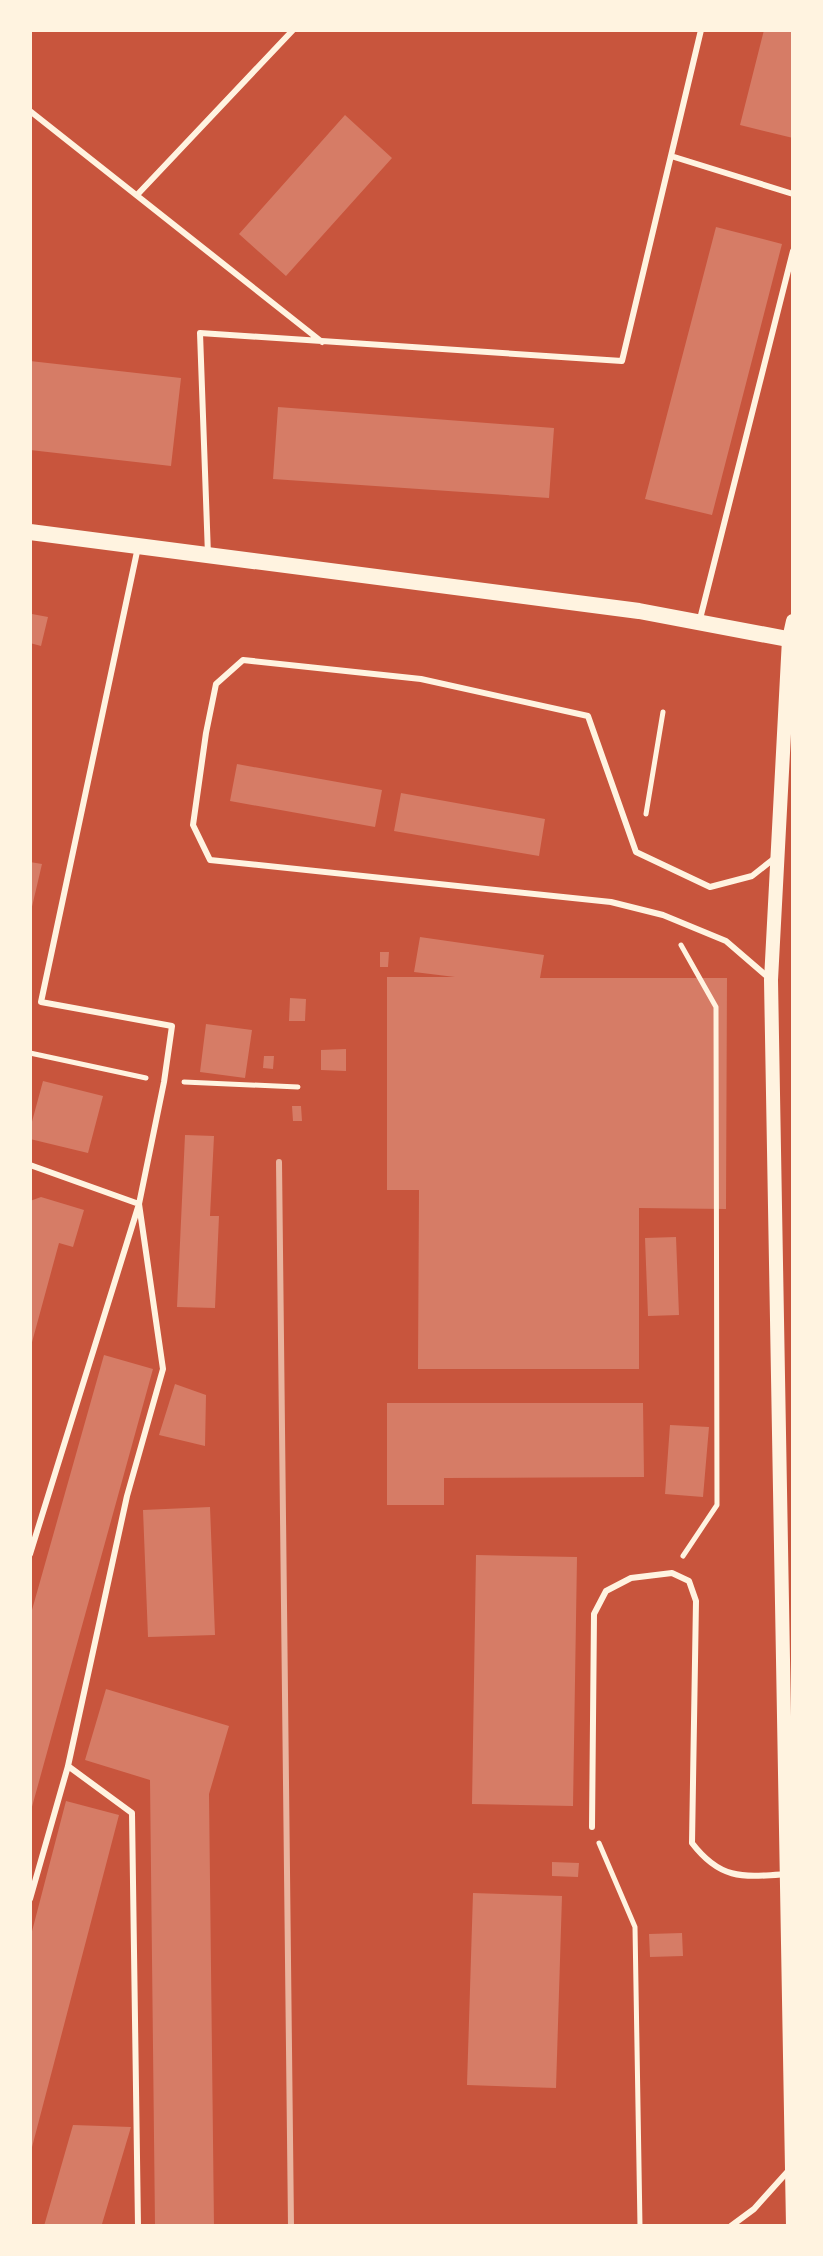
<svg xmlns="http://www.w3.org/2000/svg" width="823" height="2256" font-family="'Open Sans',sans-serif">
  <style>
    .building { fill: #d67c66 }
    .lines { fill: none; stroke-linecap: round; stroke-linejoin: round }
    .path { stroke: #fff3e0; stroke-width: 5 }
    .service { stroke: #fff3e0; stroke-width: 6 }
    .tertiary { stroke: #fff3e0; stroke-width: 14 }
    .secondary { stroke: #fff3e0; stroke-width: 16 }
    .rail { stroke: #e9b49f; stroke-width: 6 }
  </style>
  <rect width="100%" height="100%" fill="#c8553d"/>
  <path class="building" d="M764 30H793V138L740 125Z
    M345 115 392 158 286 276 239 234Z
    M716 227 782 244 712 515 645 499Z
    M30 361 181 378 171 466 30 450Z
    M278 407 554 428 549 498 273 479Z
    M32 614 48 617 41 646 30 643Z
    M237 764 382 790 375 827 230 801Z
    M401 793 545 819 539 856 394 831Z
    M30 862 42 864 31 911H30Z
    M420 937 544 955 540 978H727L726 1209 639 1208V1369H418L419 1190H387V977H455L414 972Z
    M380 952H389L388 967H380Z
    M290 998 306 999 305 1021H289Z
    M206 1024 252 1030 245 1078 200 1072Z
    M346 1049V1071L321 1070V1050Z
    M264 1056H274L273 1069 263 1068Z
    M43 1081 103 1096 88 1153 30 1139V1129Z
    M292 1106H301L302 1121H293Z
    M185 1135 214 1136 210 1216H219L215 1308 177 1307Z
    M41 1197 84 1210 73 1247 59 1243 31 1346 30 1201Z
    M676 1237 679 1315 648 1316 645 1238Z
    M104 1355 153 1369 30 1814V1617Z
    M175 1384 206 1395 205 1446 159 1435Z
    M387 1403H643L644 1477 444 1478V1505H387Z
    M670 1425 709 1427 703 1497 665 1494Z
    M210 1507 215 1635 148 1637 143 1510Z
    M476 1555 577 1557 573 1806 472 1804Z
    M106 1689 229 1726 209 1794 214 2226H155L150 1780 85 1760Z
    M66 1801 119 1815 31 2151 30 1939Z
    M552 1862 579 1863 578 1877 552 1876Z
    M473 1893 562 1896 556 2088 467 2085Z
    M682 1933 683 1956 650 1957 649 1934Z
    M73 2125 131 2127 102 2224 103 2226H44Z"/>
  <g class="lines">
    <path class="path" d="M646 814 663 712
      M681 945 716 1007 717 1505 683 1556
      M30 1053 146 1078
      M184 1082 298 1087
      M599 1843 635 1927 640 2226"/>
    <path class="service" d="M30 111 322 342
      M671 156 793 194
      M137 195 293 30
      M208 555 200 333 622 361 701 30
      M700 619 793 251
      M769 978 726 941 663 915 611 902 210 860 193 825 206 733 216 684 243 660 421 679 588 716 636 852 710 887 752 876 776 857
      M30 1165 139 1204 30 1554
      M68 1766 132 1813 138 2226
      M592 1827 594 1614 606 1591 631 1578 672 1573 689 1581 696 1601 692 1843C721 1881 744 1877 788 1874
      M30 1899 68 1766 127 1496 163 1369 139 1204 164 1082 172 1026 41 1002 138 547
      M731 2226 754 2209 789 2170"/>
    <path class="tertiary" d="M793 2226 771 980 789 639 793 621"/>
    <path class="secondary" d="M30 532 639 611 793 640"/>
    <path class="rail" d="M279 1162 291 2226"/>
  </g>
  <rect width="823" height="2256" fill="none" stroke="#fff3e0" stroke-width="64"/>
</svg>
